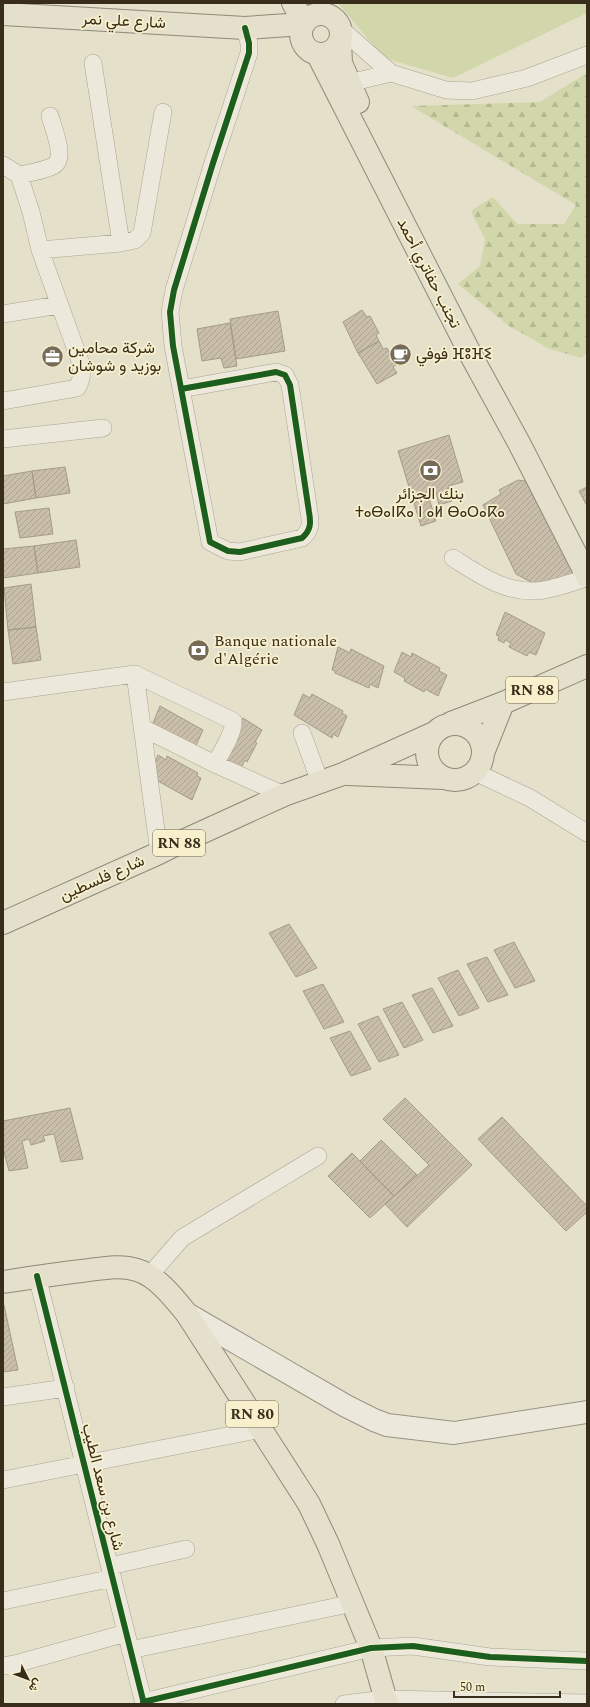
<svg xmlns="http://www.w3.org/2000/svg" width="590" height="1707" font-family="Spectral,Vazirmatn,'Noto Sans Tifinagh',serif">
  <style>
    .forest { fill: url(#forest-firs) }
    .park { fill: #d1d7aa }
    .building { fill: url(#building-hatch); stroke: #a59b89 }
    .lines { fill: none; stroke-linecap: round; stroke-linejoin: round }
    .street-casing { stroke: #aaa493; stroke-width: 18 }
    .secondary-casing { stroke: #999383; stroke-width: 24 }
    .primary-casing { stroke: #8f897a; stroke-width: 24 }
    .street { stroke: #ece9dc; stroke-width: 17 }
    .secondary { stroke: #ece9dc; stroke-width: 22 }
    .primary { stroke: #e4e0cc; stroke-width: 22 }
    .cycleway-casing { stroke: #f8f0cd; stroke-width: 8 }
    .cycleway { stroke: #1b5e20; stroke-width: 6 }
    .labels { text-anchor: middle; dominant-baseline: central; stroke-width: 3.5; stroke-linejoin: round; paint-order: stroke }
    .shield { fill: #f8f0cd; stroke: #726750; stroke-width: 1 }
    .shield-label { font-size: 15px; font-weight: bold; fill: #382c1b }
    .street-label { font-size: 16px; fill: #382c1b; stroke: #f8f0cd }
    .poi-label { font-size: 16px; fill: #382c1b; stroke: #f8f0cd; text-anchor: start }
  </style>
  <defs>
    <pattern id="forest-firs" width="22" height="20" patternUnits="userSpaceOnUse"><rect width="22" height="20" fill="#d1d7aa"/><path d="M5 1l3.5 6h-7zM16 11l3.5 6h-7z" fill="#b4b992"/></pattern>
    <pattern id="building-hatch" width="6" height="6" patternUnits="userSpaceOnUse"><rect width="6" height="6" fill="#c9beaa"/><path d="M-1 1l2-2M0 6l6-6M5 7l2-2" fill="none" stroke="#ada392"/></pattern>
  </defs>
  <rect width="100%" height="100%" fill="#e5e0c9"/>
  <path class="forest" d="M587 73V352L582 358 550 349 509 326 458 284 480 266 485 239 471 211 493 197 517 224H564L576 205 411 106 540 102Z"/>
  <path class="park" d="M338 3H587V13L453 78 384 58Z"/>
  <path class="building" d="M362 310 367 317 370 316 379 333 376 335 379 341 358 353 343 322Z
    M278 311 285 351 236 359 230 319Z
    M230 323 237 366 224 368 221 358 202 361 197 329Z
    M379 341 383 349 387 348 396 365 393 367 397 373 377 384 358 353Z
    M449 435 463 482 448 486 452 501 439 505 436 492 428 495 436 521 421 526 398 451Z
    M65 467 70 493 36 498 32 471Z
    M32 471 36 498 3 504V476Z
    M518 480 532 482 579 569 560 581 540 587 516 574 483 505 501 494 499 490Z
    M587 487V506L579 491Z
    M49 508 53 534 20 538 15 512Z
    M76 540 80 567 38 573 34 546Z
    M34 546 38 573 3 578V549Z
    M31 584 36 627 8 630 4 588Z
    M505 612 545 633 536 655 529 652 527 656 509 647 511 643 505 640 504 643 498 640 499 636 496 635Z
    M36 627 41 660 13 664 8 630Z
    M338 647 350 653 351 649 384 666 378 688 370 684 369 688 335 673V671L332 670Z
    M402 652 411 657 412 653 440 668 439 671 447 675 438 696 425 689 424 692 404 681 405 678 394 672Z
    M303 694 310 698 312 694 343 711 342 713 347 716 338 737 333 734 332 738 294 715Z
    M160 706 203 730 193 752 151 728Z
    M243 718 262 730 255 742 257 743 247 762 245 760 238 774 220 756Z
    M158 755 166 760 167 756 198 773 197 776 201 778 192 800 149 776Z
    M289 924 317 968 296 977 269 933Z
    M514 942 535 981 515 988 494 950Z
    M487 957 508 995 488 1002 467 964Z
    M458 970 479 1008 459 1016 438 978Z
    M323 984 344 1022 324 1029 303 991Z
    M432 988 453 1026 433 1033 412 995Z
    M402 1002 423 1040 404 1048 383 1009Z
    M378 1016 399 1055 379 1062 358 1024Z
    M350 1031 371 1069 351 1076 330 1038Z
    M405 1098 472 1165 407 1227 385 1204 429 1165 383 1119Z
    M70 1108 83 1159 61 1162 54 1134 43 1136 45 1141 31 1145 29 1139 22 1141 28 1168 9 1171 3 1148V1121Z
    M502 1117 587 1206V1212L566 1231 478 1139Z
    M381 1140 417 1175 394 1196 360 1161Z
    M352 1153 394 1196 370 1218 328 1176Z
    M3 1305H4L18 1370 3 1372Z"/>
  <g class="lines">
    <defs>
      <path id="street" d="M340 28 391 73 446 90 472 91 527 78 587 55
        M349 83 391 73
        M3 165 19 175 31 212 40 250 81 364C82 373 82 380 77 388L3 401
        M19 175C29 173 43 171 53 166 67 159 53 128 50 116
        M121 243 135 240 142 233 163 112
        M40 250 121 243 93 63
        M3 314 59 305
        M181 389 276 372 285 375 290 385 309 512C311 523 311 530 302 538L240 552 228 551 210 542 173 346 170 312 174 290 213 163 249 53V43L245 28
        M3 439 103 428
        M453 558C480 575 503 592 536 591 551 590 572 582 587 578
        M135 674 159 853
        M3 692 135 674 233 721C235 731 220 755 215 764
        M143 728 215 764 284 795
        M302 733 320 782
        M475 772 530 798 587 833
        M37 1276 144 1704
        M149 1276 182 1238 318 1156
        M3 1397 66 1388
        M3 1480 262 1429
        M110 1566 186 1549
        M3 1601 113 1578
        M130 1650 353 1603
        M3 1666 15 1664 126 1633
        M143 1702 371 1648 413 1646 490 1657 587 1661
        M344 1704 385 1699 587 1703"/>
      <path id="secondary" d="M187 1314 346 1406 374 1420 387 1425 454 1433 587 1412"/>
      <path id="primary" d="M293 3 304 23
        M301 34a20 20 0 1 1 40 0a20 20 0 1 1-40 0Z
        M3 14 245 28 303 24
        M340 41 341 63 358 102
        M318 55 473 359 519 443 587 576
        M451 723 503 703 587 666
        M427 752a28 28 0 1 1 56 0a28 28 0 1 1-56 0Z
        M483 753 503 703
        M348 774 443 778
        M3 923 159 853 183 841 284 795 343 774 434 733
        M3 1282C29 1278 55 1274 82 1271 100 1269 119 1264 137 1270 157 1276 174 1298 187 1314L309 1504 328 1544 371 1648 387 1704"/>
    </defs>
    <use href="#street" class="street-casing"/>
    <use href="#secondary" class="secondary-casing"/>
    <use href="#primary" class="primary-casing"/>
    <use href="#street" class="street"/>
    <use href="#secondary" class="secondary"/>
    <use href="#primary" class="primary"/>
    <defs>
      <path id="cycleway" d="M181 389 276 372 285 375 290 385 309 512C311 523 311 530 302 538L240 552 228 551 210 542 173 346 170 312 174 290 213 163 249 53V43L245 28
        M37 1276 144 1704
        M143 1702 371 1648 413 1646 490 1657 587 1661"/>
    </defs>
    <use href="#cycleway" class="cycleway-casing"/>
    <use href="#cycleway" class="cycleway"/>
  </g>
  <defs>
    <symbol id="cafe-disc" viewBox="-11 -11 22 22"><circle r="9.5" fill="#756b58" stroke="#f8f0cd"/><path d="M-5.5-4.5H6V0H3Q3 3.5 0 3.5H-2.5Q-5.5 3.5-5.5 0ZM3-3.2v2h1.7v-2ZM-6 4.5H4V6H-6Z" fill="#fff"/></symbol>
    <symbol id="office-disc" viewBox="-11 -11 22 22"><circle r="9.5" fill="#756b58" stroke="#f8f0cd"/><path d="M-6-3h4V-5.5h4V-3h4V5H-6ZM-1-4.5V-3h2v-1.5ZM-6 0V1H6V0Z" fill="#fff"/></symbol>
    <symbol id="bank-disc" viewBox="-11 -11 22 22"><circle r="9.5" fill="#756b58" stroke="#f8f0cd"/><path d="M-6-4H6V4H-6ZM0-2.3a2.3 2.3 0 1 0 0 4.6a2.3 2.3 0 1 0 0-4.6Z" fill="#fff"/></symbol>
  </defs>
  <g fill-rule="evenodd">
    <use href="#cafe-disc" x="388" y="342" width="25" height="25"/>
    <use href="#office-disc" x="40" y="344" width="25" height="25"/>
    <use href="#bank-disc" x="418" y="458" width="25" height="25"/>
    <use href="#bank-disc" x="186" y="638" width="25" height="25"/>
  </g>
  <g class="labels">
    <g class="shield">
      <rect x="506" y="677" width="52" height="26" rx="3"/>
      <rect x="153" y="830" width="52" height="26" rx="3"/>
      <rect x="226" y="1401" width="52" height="26" rx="3"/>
    </g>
    <g class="shield-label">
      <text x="532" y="690">RN 88</text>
      <text x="179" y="843">RN 88</text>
      <text x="252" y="1414">RN 80</text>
    </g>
    <g class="street-label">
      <text transform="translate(124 21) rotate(3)">شارع علي نمر</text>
      <text transform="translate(429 273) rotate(63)">تجنب حفاتري أحمد</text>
      <text transform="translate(102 878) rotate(-24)">شارع فلسطين</text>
      <text transform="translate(103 1487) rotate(76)">شارع بن سعد الطيب</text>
    </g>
    <g class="poi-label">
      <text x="68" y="348">شركة محامين<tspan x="68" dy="18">بوزيد و شوشان</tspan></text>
      <text x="416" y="354">فوفي ⴼⵓⴼⵉ</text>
      <text x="430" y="494" text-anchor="middle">بنك الجزائر<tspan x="430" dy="18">ⵜⴰⴱⴰⵏⴽⴰ ⵏ ⴰⵍ ⴱⴰⵔⴰⴽⴰ</tspan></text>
      <text x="214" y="641">Banque nationale<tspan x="214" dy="18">d'Algérie</tspan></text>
    </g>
  </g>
  <rect width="590" height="1707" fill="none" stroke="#382c1b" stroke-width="8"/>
  <g transform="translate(28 1679) rotate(132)" stroke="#f8f0cd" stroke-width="3" paint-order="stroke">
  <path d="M0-3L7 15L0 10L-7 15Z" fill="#382c1b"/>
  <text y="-6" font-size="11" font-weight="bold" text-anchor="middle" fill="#382c1b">ش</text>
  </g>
  <path d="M454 1691v6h106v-6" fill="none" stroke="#382c1b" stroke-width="2"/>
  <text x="460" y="1691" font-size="12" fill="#382c1b" stroke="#f8f0cd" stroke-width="3" paint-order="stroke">50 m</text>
</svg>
